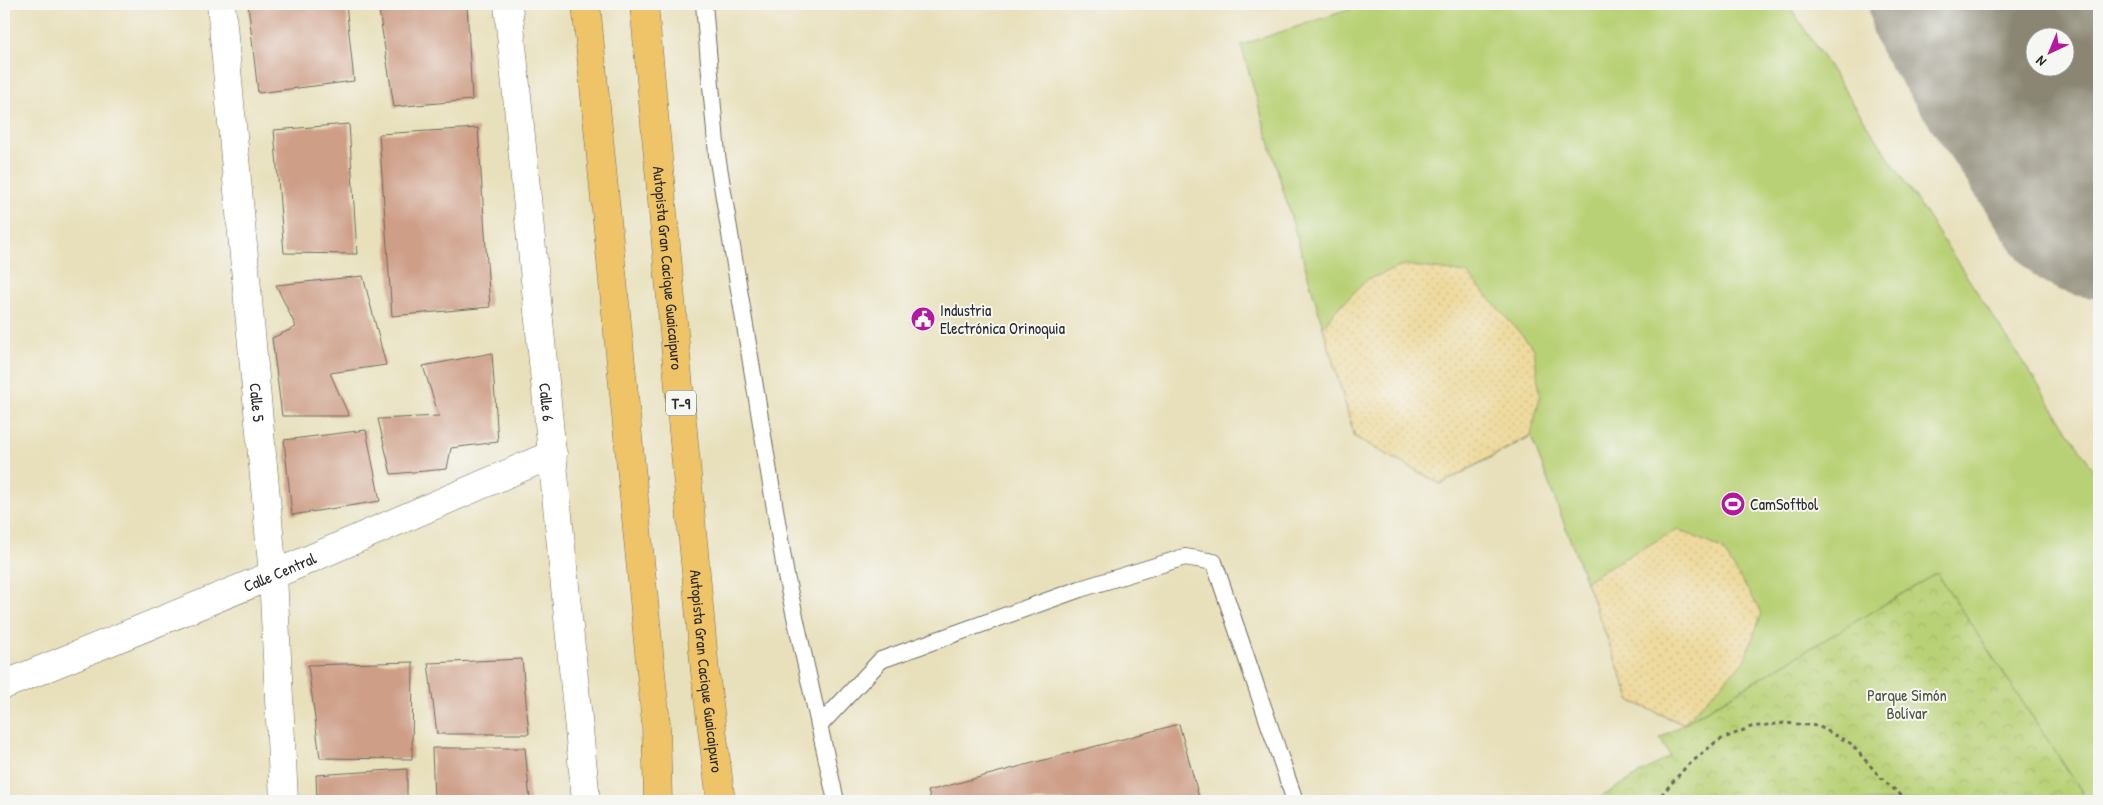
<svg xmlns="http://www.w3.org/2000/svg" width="2103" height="805" font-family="'Patrick Hand',sans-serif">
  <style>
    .green { fill: #b9d176; stroke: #727e50 }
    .sand { fill: url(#sand-dots); stroke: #8c8264 }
    .park { fill: url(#park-crowns); stroke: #727e50 }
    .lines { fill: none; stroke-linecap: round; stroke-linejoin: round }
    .runway { stroke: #8a8673; stroke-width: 206 }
    .building { fill: #ce9e87 }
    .lane-casing { stroke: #6d6a5d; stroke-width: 18 }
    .street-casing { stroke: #6d6a5d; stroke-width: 29 }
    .highway-casing { stroke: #6d6a5d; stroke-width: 29 }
    .path { stroke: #6d6a5d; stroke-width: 3; stroke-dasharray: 4 4; stroke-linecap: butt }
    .lane { stroke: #fff; stroke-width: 16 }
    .street { stroke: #fff; stroke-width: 28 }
    .highway { stroke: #efc469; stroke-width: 28 }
    .labels { text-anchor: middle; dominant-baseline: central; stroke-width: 4; stroke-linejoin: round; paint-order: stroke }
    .shield { fill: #f6f6f2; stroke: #686867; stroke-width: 1 }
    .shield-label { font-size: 15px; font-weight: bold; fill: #2b2b2b }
    .street-label { font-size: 16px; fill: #2b2b2b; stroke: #f6f6f2 }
    .poi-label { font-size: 16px; fill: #2b2b2b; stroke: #f6f6f2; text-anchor: start }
    .park-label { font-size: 16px; fill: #4e543e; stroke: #f6f6f2 }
  </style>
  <defs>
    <pattern id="sand-dots" width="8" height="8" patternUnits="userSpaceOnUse" patternTransform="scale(1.25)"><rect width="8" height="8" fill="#eeda9e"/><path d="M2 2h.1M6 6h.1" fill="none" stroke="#cb8" stroke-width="1.8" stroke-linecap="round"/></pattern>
    <pattern id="park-crowns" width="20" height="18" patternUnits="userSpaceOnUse" patternTransform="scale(1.25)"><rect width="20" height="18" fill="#b9d176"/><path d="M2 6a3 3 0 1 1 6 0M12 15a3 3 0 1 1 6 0" fill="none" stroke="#9fb466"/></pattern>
  </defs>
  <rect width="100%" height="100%" fill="#f6f6f2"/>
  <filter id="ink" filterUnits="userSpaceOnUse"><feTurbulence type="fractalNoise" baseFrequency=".02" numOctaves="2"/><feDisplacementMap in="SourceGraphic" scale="10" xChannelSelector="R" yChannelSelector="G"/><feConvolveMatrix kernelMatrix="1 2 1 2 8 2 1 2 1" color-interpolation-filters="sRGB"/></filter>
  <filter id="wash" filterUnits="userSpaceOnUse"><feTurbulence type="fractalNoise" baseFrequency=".0096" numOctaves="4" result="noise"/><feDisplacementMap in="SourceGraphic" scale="20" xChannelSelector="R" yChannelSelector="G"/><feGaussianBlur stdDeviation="1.12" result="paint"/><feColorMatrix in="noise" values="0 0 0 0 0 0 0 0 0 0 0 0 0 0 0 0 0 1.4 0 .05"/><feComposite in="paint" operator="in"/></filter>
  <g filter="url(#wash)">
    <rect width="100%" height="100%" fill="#e8e0bb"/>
    <path class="green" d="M1366 4H1788L2099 478V801H2088L1937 573 1683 724 1631 701 1531 436 1441 484 1355 437 1241 45Z"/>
    <path class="sand" d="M1405 265 1467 273 1534 349 1540 396 1531 435 1441 484 1355 437 1323 327 1335 311 1368 279Z
      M1678 529 1722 549 1762 613 1744 661 1683 724 1631 701 1586 582 1603 570Z"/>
    <path class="park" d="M1937 573 2088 801H1594L1670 756 1660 738Z"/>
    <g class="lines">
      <path class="runway" d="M1972 4 2099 195"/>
    </g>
    <g id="blocks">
      <path class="building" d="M248 4H346L354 81 258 93Z
        M378 4H467L472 100 394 107Z
        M349 124 357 254 284 253 274 130Z
        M478 128 490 307 392 316 379 134Z
        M363 276 386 365 330 373 349 416H282L272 338 296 327 276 285Z
        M492 353 498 442 451 448 447 469 391 474 378 419 439 416 423 366Z
        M366 430 380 501 292 515 284 440Z
        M522 659 529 734H437L428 663Z
        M413 662 412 759 320 758 308 665Z
        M1179 724 1200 801H931L928 791Z
        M432 748H525L530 801H434Z
        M407 769V801H317L316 775Z"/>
    </g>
  </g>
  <g filter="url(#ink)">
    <use href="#blocks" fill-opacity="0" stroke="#6d6a5d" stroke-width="1"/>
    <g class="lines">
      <defs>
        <path id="lane" d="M704 4 717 155 786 576 836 801
          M819 726 881 660 1080 589 1185 557 1214 562 1295 801"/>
        <g id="street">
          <path id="s1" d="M221 4 273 575 284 801"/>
          <path id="s2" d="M508 4 586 801"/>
          <path id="s3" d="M4 685 273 575 553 454"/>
        </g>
        <g id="highway">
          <path d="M586 4 656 724 658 801"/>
          <path id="s4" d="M644 4 705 672 721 801"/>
        </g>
      </defs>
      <use href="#lane" class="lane-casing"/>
      <use href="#street" class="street-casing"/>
      <use href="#highway" class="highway-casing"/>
      <path class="path" d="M1656 801 1685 768 1717 741 1751 727 1784 723 1818 726 1850 743 1883 780 1908 801"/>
      <use href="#lane" class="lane"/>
      <use href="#street" class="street"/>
      <use href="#highway" class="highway"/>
    </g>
  </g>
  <defs>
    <symbol id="civic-disc" viewBox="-11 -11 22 22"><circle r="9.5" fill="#b5179e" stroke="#f6f6f2"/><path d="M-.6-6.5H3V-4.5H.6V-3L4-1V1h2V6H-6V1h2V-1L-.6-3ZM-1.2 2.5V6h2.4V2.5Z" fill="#fff"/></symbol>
    <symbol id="stadium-disc" viewBox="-11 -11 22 22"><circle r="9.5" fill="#b5179e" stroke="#f6f6f2"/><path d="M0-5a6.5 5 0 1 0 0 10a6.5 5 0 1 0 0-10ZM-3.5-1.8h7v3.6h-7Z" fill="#fff"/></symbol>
  </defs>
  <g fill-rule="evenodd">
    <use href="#civic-disc" x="909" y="305" width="28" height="28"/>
    <use href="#stadium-disc" x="1719" y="490" width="28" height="28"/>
  </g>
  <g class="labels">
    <rect class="shield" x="666" y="390.5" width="30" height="25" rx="4"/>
    <g class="shield-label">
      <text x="681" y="403">T-9</text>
    </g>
    <g class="street-label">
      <text stroke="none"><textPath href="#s4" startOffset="265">Autopista Gran Cacique Guaicaipuro</textPath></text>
      <text stroke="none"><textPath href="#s1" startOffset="400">Calle 5</textPath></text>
      <text stroke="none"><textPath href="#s2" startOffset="400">Calle 6</textPath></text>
      <text stroke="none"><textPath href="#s3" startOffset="298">Calle Central</textPath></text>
      <text stroke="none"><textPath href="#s4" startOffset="670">Autopista Gran Cacique Guaicaipuro</textPath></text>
    </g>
    <g class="poi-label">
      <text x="940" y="310">Industria<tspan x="940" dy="18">Electrónica Orinoquia</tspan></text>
      <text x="1750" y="504">CamSoftbol</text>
    </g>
    <g class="park-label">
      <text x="1907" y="695">Parque Simón<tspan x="1907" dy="18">Bolívar</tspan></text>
    </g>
  </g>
  <rect width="2103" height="805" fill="none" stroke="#f6f6f2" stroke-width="20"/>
  <g transform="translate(2050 52) rotate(224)"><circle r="24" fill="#f6f6f2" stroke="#a5a5a2"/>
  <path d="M0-4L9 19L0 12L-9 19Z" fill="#b5179e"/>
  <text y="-8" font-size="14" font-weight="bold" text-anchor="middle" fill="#2b2b2b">N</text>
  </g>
</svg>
